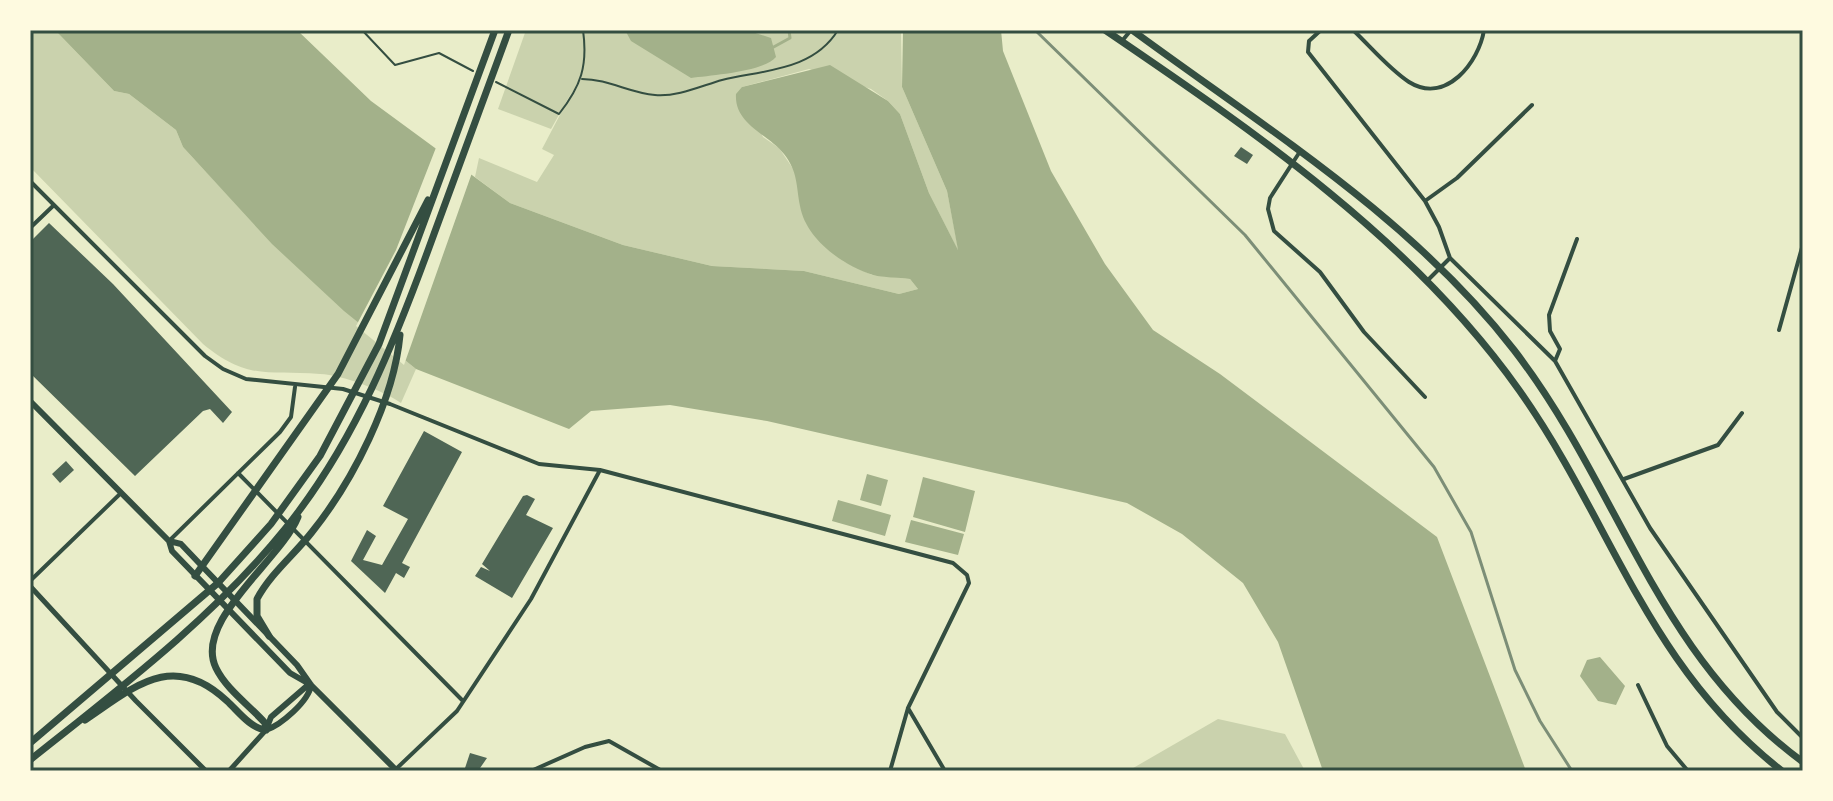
<svg xmlns="http://www.w3.org/2000/svg" width="1833" height="801" font-family="'Space Grotesk',sans-serif">
  <style>
    .green { fill: #cad2ad }
    .water { fill: #a3b18a }
    .pier { fill: #e9edc9 }
    .lines { fill: none; stroke-linecap: round; stroke-linejoin: round }
    .stream { stroke: #a3b18a; stroke-width: 3 }
    .building { fill: #4f6655 }
    .path { stroke: #344e41; stroke-width: 2 }
    .minor { stroke: #344e41; stroke-width: 4 }
    .tertiary { stroke: #344e41; stroke-width: 5 }
    .secondary { stroke: #344e41; stroke-width: 6 }
    .trunk { stroke: #344e41; stroke-width: 7 }
    .motorway { stroke: #344e41; stroke-width: 7 }
    .rail { stroke: #7c8e77; stroke-width: 3 }
    .neatline { fill: none; stroke: #344e41; stroke-width: 3 }
  </style>
  <rect width="100%" height="100%" fill="#e9edc9"/>
  <path class="green" d="M30 30H55L114 91 129 94 176 130 183 147C259 230 328 298 416 369L401 403C382 390 343 375 320 374 268 370 248 381 203 344L30 167Z
    M526 30H901L902 87 947 191 959 253 929 193 900 114 888 101 871 89 809 69 742 87 763 137 779 148 798 176 800 205 843 261 872 275 910 279 918 289 899 294 804 271 712 266 623 245 510 203 475 177 479 158 537 182 554 155 542 149 573 90 551 129 498 109Z
    M1218 719 1285 734 1305 771H1128Z"/>
  <path class="water" d="M55 30H297L371 101 510 203 623 245 712 266 804 271 899 294 918 289 910 279C898 277 884 278 873 275 842 265 806 239 800 206 796 185 798 172 784 154 769 134 734 125 736 94L742 87 830 65 888 101 900 114 929 193 958 250 947 191 902 87 903 30H1001L1003 51 1051 171 1105 264 1153 330 1220 374 1437 537 1526 771H1323L1278 642 1243 583 1182 534 1127 503 767 421 670 405 591 411 569 429 416 369 344 311 272 244 183 147 176 130 129 94 114 91Z
    M625 30H746L771 38 776 57C763 72 712 75 691 78L631 41Z
    M867 474 888 480 881 506 860 500Z
    M923 477 975 491 965 532 913 517Z
    M838 500 891 515 885 536 832 521Z
    M911 520 964 534 958 555 905 542Z
    M1600 657 1625 686 1616 705 1598 701 1580 676 1587 660Z"/>
  <path class="pier" d="M437 145 473 170 404 365 356 326 396 250Z"/>
  <g class="lines">
    <path class="stream" d="M770 49 790 38 789 30"/>
  </g>
  <path class="building" d="M1241 147 1253 155 1247 164 1234 156Z
    M49 223 113 284 232 412 223 423 210 409 203 411 135 476 30 373V242Z
    M424 431 462 452 402 563 410 567 404 578 396 573 385 593 351 561 367 530 376 536 363 560 382 565 408 519 383 506Z
    M66 461 74 470 60 483 52 474Z
    M527 495 535 499 526 515 553 528 512 598 475 576 481 567 490 571 482 564 523 496Z
    M470 753 487 758 478 771H464Z"/>
  <g class="lines">
    <path class="path" d="M362 30 395 65 439 53 473 71
      M582 79C608 79 630 93 655 95 677 97 701 86 722 80 763 70 813 71 838 30
      M496 82 559 114C581 86 588 66 583 30"/>
    <path class="minor" d="M1321 30 1309 41 1308 52 1425 201 1439 227 1450 258
      M1353 30C1371 47 1389 69 1409 82 1446 105 1479 62 1484 30
      M1122 41 1131 30
      M1299 153 1270 198 1268 209 1274 231 1320 272 1364 332 1425 397
      M30 181 205 356 223 369 246 379 343 389 390 404 539 464 600 470 953 563 967 575 969 583 908 708 890 771
      M1425 201 1457 178 1532 105
      M30 228 54 205
      M1450 258 1555 361 1650 528 1777 712 1803 738
      M1427 281 1450 258
      M1779 330 1803 244
      M1555 361 1560 349 1550 331 1549 315 1577 239
      M238 473 462 700
      M1624 479 1718 445 1742 413
      M169 541 280 432 291 417 295 387
      M30 581 121 493
      M1638 685 1667 746 1688 771
      M908 708 945 771
      M396 769 457 711 531 599 600 470
      M531 771 585 747 609 741 662 771"/>
    <path class="tertiary" d="M30 586 136 701 206 771
      M229 771 266 730"/>
    <path class="secondary" d="M30 401 169 541 172 551 290 673 311 685 397 771
      M169 541 181 544 200 564 297 665 311 685
      M267 727 271 717 308 685
      M266 730C281 725 309 701 311 685"/>
    <path class="trunk" d="M1105 30C1255 132 1413 240 1519 390 1613 523 1646 665 1782 771
      M1132 30C1265 128 1412 218 1514 350 1621 489 1655 654 1803 762"/>
    <path class="motorway" d="M195 576 338 374 428 200
      M269 636 257 616V599C270 574 295 554 312 532 353 481 394 400 400 335
      M85 720C134 687 173 650 227 701 238 711 250 728 266 730
      M266 730 265 723C250 706 226 689 216 668 193 621 281 560 298 517
      M30 743 218 583 271 524 320 456 379 344 495 30
      M30 760C119 689 213 618 285 529 356 441 396 339 434 234 459 166 484 98 509 30"/>
    <path class="rail" d="M1035 30 1245 235 1434 467 1471 532 1515 670 1540 721 1572 771"/>
  </g>
  <rect width="1833" height="801" fill="none" stroke="#fefae0" stroke-width="64"/>
  <rect x="32" y="32" width="1769" height="737" class="neatline"/>
</svg>
